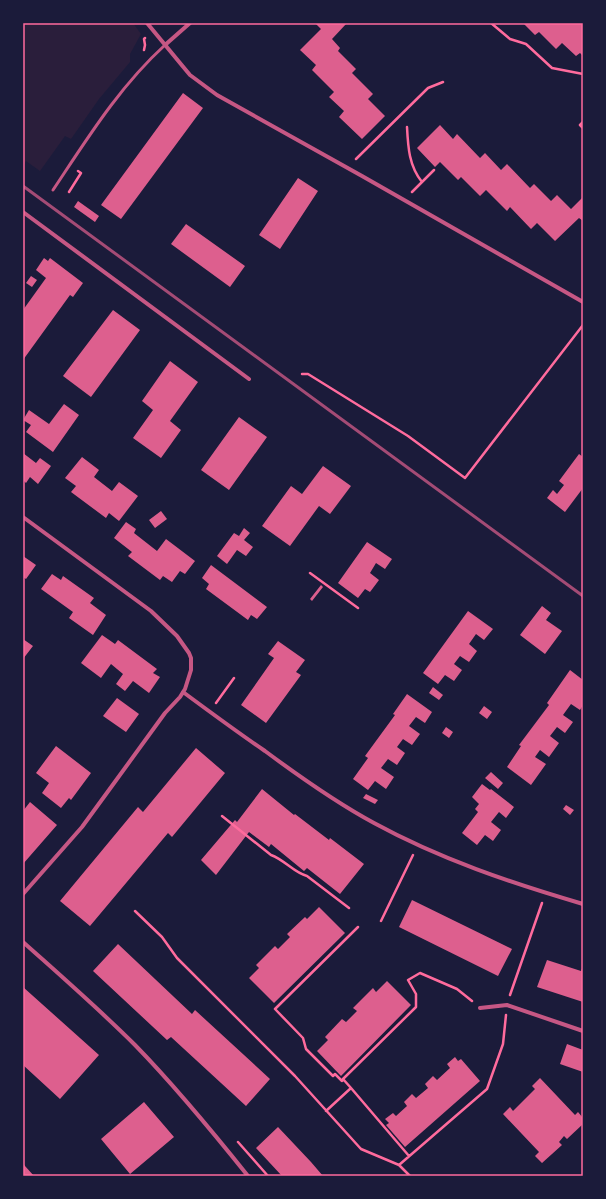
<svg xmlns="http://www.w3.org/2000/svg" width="606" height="1199" font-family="'Golos Text',sans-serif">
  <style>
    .green { fill: #2a1e3b }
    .building { fill: #dd5f8e }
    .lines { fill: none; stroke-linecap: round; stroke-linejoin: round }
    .path { stroke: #ff6b9d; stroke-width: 2.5 }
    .service { stroke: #c65784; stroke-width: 3 }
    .minor { stroke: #c65784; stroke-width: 4 }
    .rail { stroke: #a44b75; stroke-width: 3 }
    .neatline { fill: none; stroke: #ff6b9d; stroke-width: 1.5 }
  </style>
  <rect width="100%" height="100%" fill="#1b1b3a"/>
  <path class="green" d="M23 23H133L141 34 130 54V62L99 99 71 139 65 136 40 171 26 161 23 166Z"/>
  <path class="building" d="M315 23H347L332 39 340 48 338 51 356 69 352 73 373 94 368 99 385 116 362 139 339 117 344 111 329 97 334 92 312 70 316 65 300 50 321 29Z
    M523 23H583V56L580 53 576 56 562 43 556 49 539 32 535 35Z
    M183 93 203 108 121 219 101 205Z
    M440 125 453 139 457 134 480 158 485 153 501 170 507 164 530 188 534 184 551 201 557 195 571 209 583 197V221L579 218 555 241 537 223 531 229 510 207 507 211 486 190 480 196 461 177 458 180 440 162 435 167 417 148Z
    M298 178 318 191 280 249 259 235Z
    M78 201 99 216 95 222 74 207Z
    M186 224 245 266 230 287 171 244Z
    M44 258 48 261 50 258 83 283 73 297 70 295 23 360V310L46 278 36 270Z
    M31 276 37 280 32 287 26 283Z
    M113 310 140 330 91 397 63 376Z
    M170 361 198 382 170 421 181 430 161 458 133 438 153 410 142 401Z
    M64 404 79 415 53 452 26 432 31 425 23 420 29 410 49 424Z
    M239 417 267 437 229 490 201 470Z
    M23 453 36 463 40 458 51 466 38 484 30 477 26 483 23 480Z
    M579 454 583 457V488L565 512 547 498 553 490 557 494 564 485 559 481Z
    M82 457 99 470 94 477 112 491 119 482 138 496 119 521 109 513 106 518 71 492 76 486 65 478Z
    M323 466 351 486 330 514 319 506 290 546 262 526 291 486 302 494Z
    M161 511 167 519 155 528 149 520Z
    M126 522 136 529 134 533 157 551 166 539 195 561 185 574 180 571 172 582 163 576 160 580 128 556 132 552 114 538Z
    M244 528 250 533 244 540 253 547 246 556 237 550 227 564 217 556 234 533 239 536Z
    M367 542 392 559 385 569 376 563 370 573 379 580 370 592 365 589 358 598 338 583Z
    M23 556 36 565 26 579 23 577Z
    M211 565 267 607 257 619 251 615 248 620 206 589 209 584 202 578Z
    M52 574 61 580 63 576 94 598 90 603 106 615 93 635 69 618 73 612 41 589Z
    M321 585 323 587 312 601 310 599Z
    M542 606 551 613 546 620 562 631 545 654 520 635Z
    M468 611 493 629 484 640 476 634 469 644 477 651 469 662 460 656 454 664 462 670 454 681 445 675 438 684 423 673Z
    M102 635 115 644 118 640 157 669 153 673 160 677 149 693 133 681 125 691 116 684 123 674 111 664 101 678 81 663Z
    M23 639 33 646 23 659Z
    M278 641 305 660 296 672 301 675 266 723 241 705 274 658 268 654Z
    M570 670 583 680V705L580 710 571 704 563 715 573 722 565 733 557 727 550 736 559 743 549 757 540 750 535 757 546 764 531 785 507 767 521 746 519 745 549 705 547 703Z
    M433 687 443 695 439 700 429 693Z
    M407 694 432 712 425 723 416 717 409 726 420 734 412 745 403 739 397 747 405 753 397 765 388 759 381 768 394 777 386 789 375 781 368 790 353 779 368 758 365 756 395 715 393 714Z
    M117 698 139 714 126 732 103 716Z
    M484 706 492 712 487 719 479 713Z
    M446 727 453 732 449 738 442 733Z
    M56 746 91 773 71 800 69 798 61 808 42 793 49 783 36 773Z
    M196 748 225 773 172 837 168 833 90 926 60 901 138 807 143 812Z
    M491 772 503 783 498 789 485 778Z
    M482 784 490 790 491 789 514 807 506 818 499 812 491 822 501 830 493 841 485 835 477 845 462 833 478 812 475 809 479 804 472 797Z
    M262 789 294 815 295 814 329 840 330 838 364 864 340 894 307 868 304 871 271 844 269 847 249 832 216 875 201 860 235 820 237 822Z
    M366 794 378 800 375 804 363 798Z
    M30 802 57 825 23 864V811Z
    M566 805 574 810 570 815 563 809Z
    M412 900 512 949 498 976 399 927Z
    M319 907 345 933 274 1003 249 978 259 968 256 965 275 946 278 949 290 937 287 934 305 917 307 919Z
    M118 944 192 1014 195 1010 270 1079 246 1106 171 1037 167 1040 93 971Z
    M547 960 581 971 583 966V1002L537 987Z
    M387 981 411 1005 341 1076 317 1051 328 1040 325 1037 342 1019 346 1022 357 1011 353 1008 373 988 376 992Z
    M23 987 99 1055 60 1099 23 1065Z
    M567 1044 583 1050V1072L560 1064Z
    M455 1057 458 1061 461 1059 480 1081 405 1147 386 1125 389 1123 385 1119 393 1113 396 1116 407 1106 404 1102 412 1094 416 1098 428 1088 425 1084 433 1076 437 1080 450 1068 447 1064Z
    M540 1078 575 1115 578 1112 583 1118V1124L567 1139 564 1136 559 1142 562 1145 542 1163 535 1156 539 1152 503 1114 510 1107 513 1111 535 1089 532 1086Z
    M144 1102 174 1137 130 1174 101 1139Z
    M278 1127 311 1162 323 1176H282L256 1148Z
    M23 1163 25 1166 34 1176H23Z"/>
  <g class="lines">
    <path class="path" d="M491 23 510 39 526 44 552 68 583 74
      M144 50 145 45 144 39 145 38
      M583 122 580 125 583 128
      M407 127C408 147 409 166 422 182
      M356 159 428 88 443 82
      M69 192 81 173 78 171
      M412 192 434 170
      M302 374H308L408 436 465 478 583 325
      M310 573 358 608
      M216 703 234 678
      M222 816 271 855C285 860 294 873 307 876L349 908
      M135 911 162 937 177 958 295 1076 361 1149 399 1165 487 1089 503 1044 506 1015
      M381 921 413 855
      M510 995 542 903
      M343 1079 342 1081 335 1074 333 1076 306 1049 303 1038 275 1009 358 927
      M351 1088 409 1156
      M326 1111 351 1088 343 1079 416 1007V994L408 980 420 973 457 989 472 1001
      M238 1142 268 1176
      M399 1165 410 1176"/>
    <path class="service" d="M53 190C87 139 119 87 165 45"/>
    <path class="minor" d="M147 23 180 63 190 75 217 95 362 176 583 302
      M165 45 190 23
      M23 212 249 379
      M23 517 151 611 177 636 189 653 191 658V670L185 689 180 697 165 713 109 790 82 827 23 894
      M183 692C210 712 237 732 265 751 300 777 335 802 374 823 440 859 511 883 583 904
      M23 942C61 976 99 1009 135 1045 175 1086 212 1131 248 1176
      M480 1008 507 1005 583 1031"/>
    <path class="rail" d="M23 186 583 596"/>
  </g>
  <rect width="606" height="1199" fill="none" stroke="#1b1b3a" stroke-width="48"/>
  <rect x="24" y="24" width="558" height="1151" class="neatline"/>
</svg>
